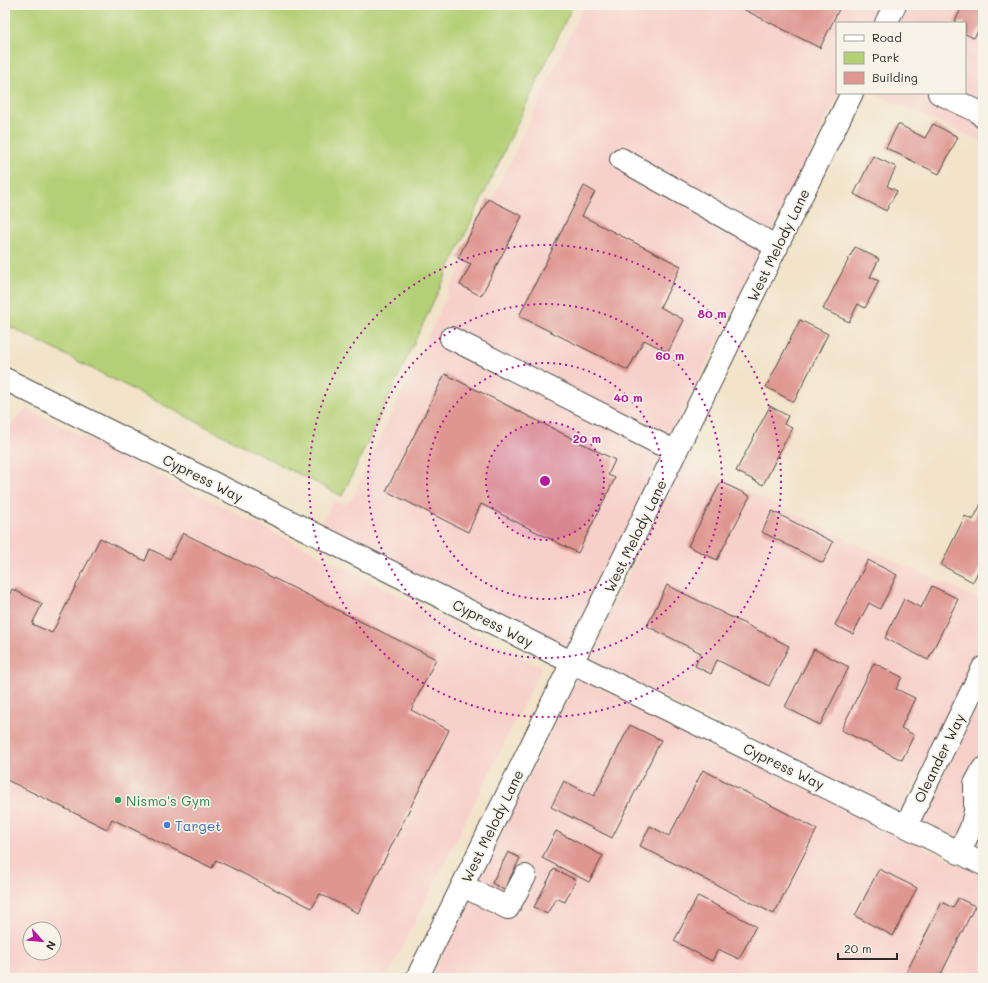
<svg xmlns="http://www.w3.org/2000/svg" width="988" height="983" font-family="Mali,sans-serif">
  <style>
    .built { fill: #f7d0ca; fill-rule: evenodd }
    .green { fill: #b4d076; stroke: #707e50 }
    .building { fill: #df9590 }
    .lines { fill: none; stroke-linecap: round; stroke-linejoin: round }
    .minor-casing { stroke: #494743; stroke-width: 24 }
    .minor { stroke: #fff; stroke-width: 22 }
    .ring { fill: none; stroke: #b5179e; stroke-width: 2; stroke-dasharray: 2 4 }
    .leisure-dot { fill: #2e9e5b; stroke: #f7f3e8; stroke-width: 1.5 }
    .shop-dot { fill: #3f7fe0; stroke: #f7f3e8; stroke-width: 1.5 }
    .labels { text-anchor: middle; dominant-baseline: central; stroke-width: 3.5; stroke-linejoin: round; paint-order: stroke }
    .street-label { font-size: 14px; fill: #2b2b2b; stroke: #f7f3e8 }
    .leisure-label { font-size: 14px; fill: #27864d; stroke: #f7f3e8; text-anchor: start }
    .shop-label { font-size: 14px; fill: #366cbe; stroke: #f7f3e8; text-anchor: start }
    .centre { fill: #b5179e; stroke: #f7f3e8; stroke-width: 2 }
    .ring-label { font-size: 12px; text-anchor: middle; font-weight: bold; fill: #b5179e; stroke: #f7f3e8; stroke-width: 3.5; stroke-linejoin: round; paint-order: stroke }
  </style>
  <rect width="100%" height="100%" fill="#f7f3e8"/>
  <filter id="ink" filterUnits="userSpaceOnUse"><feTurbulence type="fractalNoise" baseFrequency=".025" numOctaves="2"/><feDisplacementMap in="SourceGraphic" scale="8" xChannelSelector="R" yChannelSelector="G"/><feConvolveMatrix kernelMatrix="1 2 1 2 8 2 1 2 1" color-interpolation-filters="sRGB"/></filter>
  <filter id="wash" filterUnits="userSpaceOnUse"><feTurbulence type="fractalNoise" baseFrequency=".012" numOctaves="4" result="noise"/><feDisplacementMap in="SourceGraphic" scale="16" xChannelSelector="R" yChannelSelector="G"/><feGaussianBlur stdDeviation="0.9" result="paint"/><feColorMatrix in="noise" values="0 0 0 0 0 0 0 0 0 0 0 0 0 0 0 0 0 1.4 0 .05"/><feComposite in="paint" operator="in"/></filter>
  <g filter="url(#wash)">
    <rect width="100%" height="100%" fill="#f2e3c9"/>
    <path class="built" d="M584 5H882L873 23H837V93H839L567 649 321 526 333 501 344 505 351 500Z
      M908 5H983V142L872 93H965V23H899Z
      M26 408 542 667 387 978H5V431ZM30 929H54V953H30Z
      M685 460 850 541 983 601V642L900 812 587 659Z
      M578 677 983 876V978H430Z
      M983 694V853L920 822Z"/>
    <path class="green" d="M5 5H573L342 496 5 324Z"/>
    <g id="blocks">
      <path class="building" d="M735 5H841L820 48Z
        M963 5H983V27L981 26 974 38 965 34V23H954Z
        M898 124 925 138 933 124 958 137 939 174 886 148Z
        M873 156 896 167 887 186 897 191 886 211 854 194Z
        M584 186 595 192 582 216 681 266 660 307 684 320 668 352 644 340 628 370 519 316Z
        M488 199 522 216 481 296 460 285 471 264 458 258Z
        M855 247 879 259 870 277 879 281 865 308 858 304 849 322 823 309Z
        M800 320 828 334 794 402 766 387Z
        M445 374 615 460 608 475 615 478 578 553 481 504 468 532 386 491Z
        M770 406 788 416 784 424 792 428 763 485 736 471Z
        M721 482 750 496 717 560 688 546Z
        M981 504 983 505V561L973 582 941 565 965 516 973 520Z
        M772 511 833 542 823 563 762 532Z
        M183 533 436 659 411 710 449 730 358 913 320 894 312 908 216 860 212 868 112 819 107 829 5 779V604L12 589 42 604 32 624 52 633 100 538 145 561 150 549 170 559Z
        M868 560 897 575 880 609 869 603 853 634 835 625Z
        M667 585 789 646 769 686 717 660 711 674 695 666 701 653 647 626Z
        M932 586 958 599 928 660 885 638 904 599 921 608Z
        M814 649 849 667 820 725 785 707Z
        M874 663 902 677 896 689 915 698 901 728 914 735 902 760 841 730Z
        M630 725 661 740 612 838 551 807 564 781 594 796Z
        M703 770 817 829 774 914 640 846 650 826 669 836Z
        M556 831 603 856 589 882 542 858Z
        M508 852 520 858 504 890 492 883Z
        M554 869 576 880 565 902 556 898 547 914 534 907Z
        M879 869 917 888 893 936 855 916Z
        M698 896 756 926 739 959 718 949 712 961 674 941Z
        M958 898 975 906 939 978H915L906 973 942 902 953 908Z"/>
    </g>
  </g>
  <g filter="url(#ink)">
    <use href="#blocks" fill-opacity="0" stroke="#494743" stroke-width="1"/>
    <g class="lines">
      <defs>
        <path id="minor" d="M886 23 895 5
          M939 93 979 112 983 117
          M621 159 777 247
          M451 338 676 452
          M5 379 573 663 983 864
          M906 826 983 668
          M959 853 971 828 975 812V784L983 769
          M463 886 508 908 525 876
          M417 978 852 93"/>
      </defs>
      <use href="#minor" class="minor-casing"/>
      <use href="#minor" class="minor"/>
    </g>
  </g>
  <circle cx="545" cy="481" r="59" fill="#b5179e" fill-opacity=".12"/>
  <g class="ring">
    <circle cx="545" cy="481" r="59"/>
    <circle cx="545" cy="481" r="118"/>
    <circle cx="545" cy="481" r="177"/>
    <circle cx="545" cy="481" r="236"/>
  </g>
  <circle class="leisure-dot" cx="118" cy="800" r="4"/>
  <circle class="shop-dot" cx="167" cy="825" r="4"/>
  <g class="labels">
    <g class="street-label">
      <text transform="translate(778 245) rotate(-64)">West Melody Lane</text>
      <text transform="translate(203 478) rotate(27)">Cypress Way</text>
      <text transform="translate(635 536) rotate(-64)">West Melody Lane</text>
      <text transform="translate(493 623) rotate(27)">Cypress Way</text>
      <text transform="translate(939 758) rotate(-64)">Oleander Way</text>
      <text transform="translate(784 766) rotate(26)">Cypress Way</text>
      <text transform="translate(492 826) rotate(-64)">West Melody Lane</text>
    </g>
    <g class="leisure-label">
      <text x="126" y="800">Nismo's Gym</text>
    </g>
    <g class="shop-label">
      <text x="175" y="825">Target</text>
    </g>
  </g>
  <circle cx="545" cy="481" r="6" class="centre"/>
  <g class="ring-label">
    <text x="712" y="318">80 m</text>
    <text x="670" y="360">60 m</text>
    <text x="628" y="402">40 m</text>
    <text x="587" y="443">20 m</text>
  </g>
  <rect width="988" height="983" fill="none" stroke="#f7f3e8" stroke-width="20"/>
  <rect x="836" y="22" width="130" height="72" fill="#f7f3e8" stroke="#a5a39c"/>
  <rect x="844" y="35" width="20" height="6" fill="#ffffff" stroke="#a5a39c"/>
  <text x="872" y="42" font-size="12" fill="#2b2b2b">Road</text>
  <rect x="844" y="52" width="20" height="12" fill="#b4d076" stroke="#a5a39c"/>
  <text x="872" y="62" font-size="12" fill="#2b2b2b">Park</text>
  <rect x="844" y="72" width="20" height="12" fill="#df9590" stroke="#a5a39c"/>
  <text x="872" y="82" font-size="12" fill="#2b2b2b">Building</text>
  <g transform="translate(42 941) rotate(117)"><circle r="19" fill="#f7f3e8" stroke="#a5a39c"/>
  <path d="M0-3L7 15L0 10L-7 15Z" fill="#b5179e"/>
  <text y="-6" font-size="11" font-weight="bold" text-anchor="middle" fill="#2b2b2b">N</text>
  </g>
  <path d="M838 953v6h59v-6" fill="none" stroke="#2b2b2b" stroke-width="2"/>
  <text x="844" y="953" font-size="12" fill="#2b2b2b" stroke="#f7f3e8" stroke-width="3" paint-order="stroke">20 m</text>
</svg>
